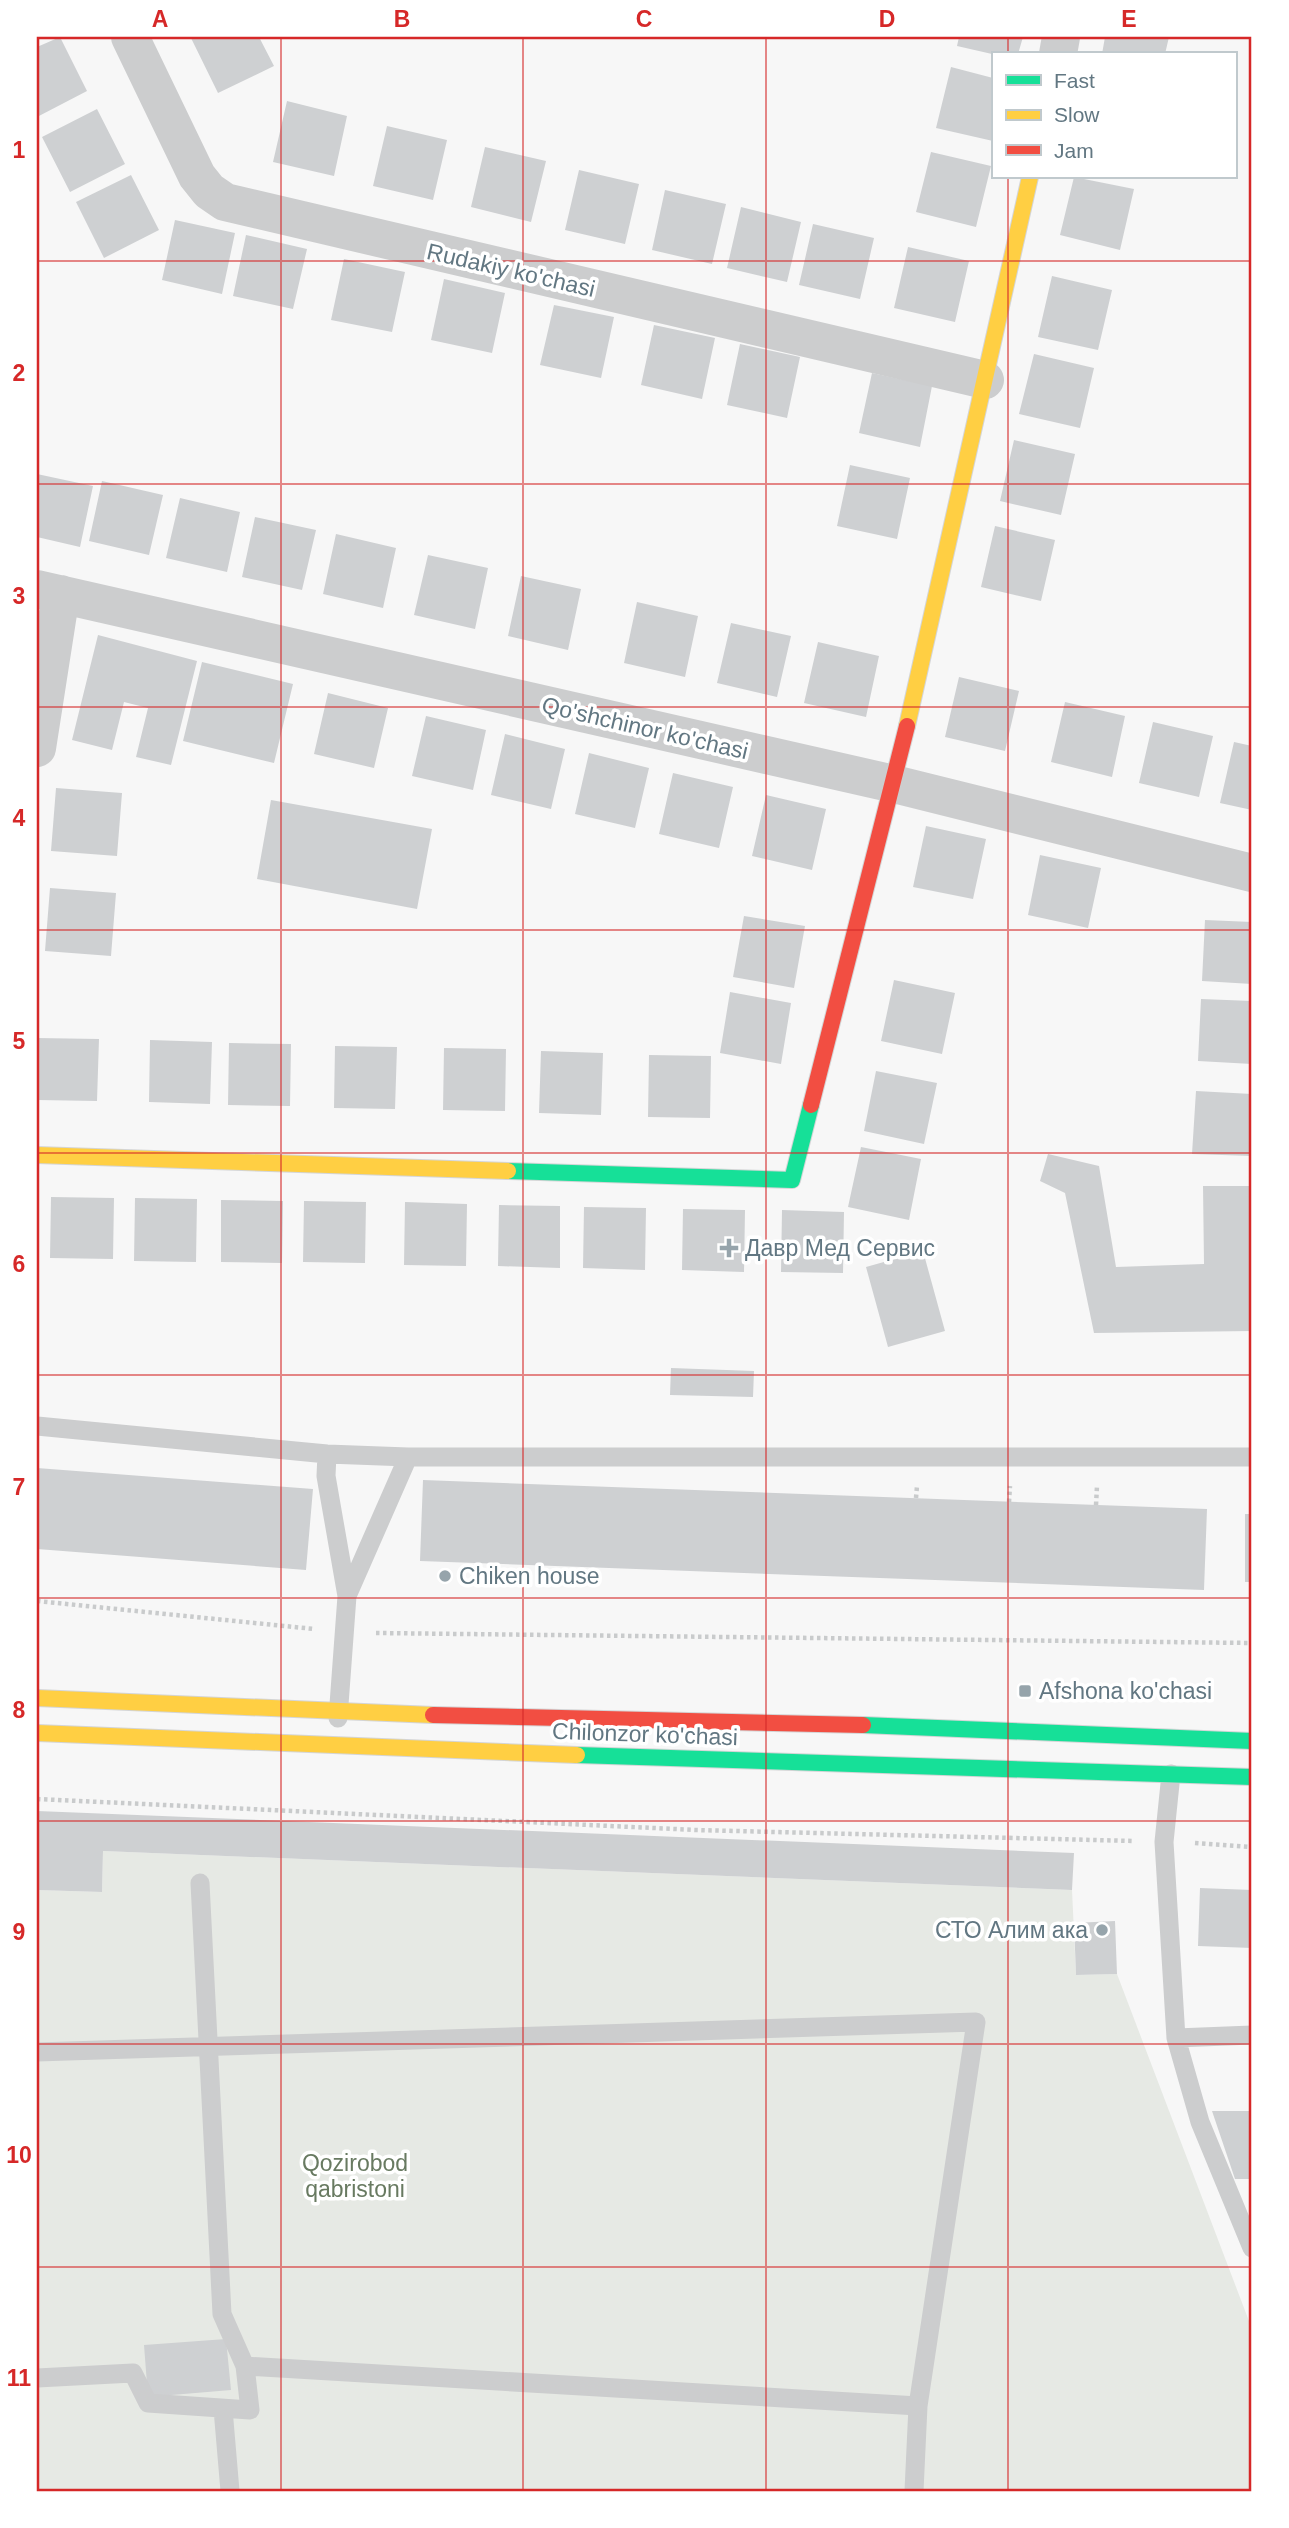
<svg xmlns="http://www.w3.org/2000/svg" width="1289" height="2528" font-family="Helvetica,sans-serif">
  <style>
    .green { fill: #e6e9e4 }
    .building { fill: #ced0d2 }
    .lines { fill: none; stroke-linecap: round; stroke-linejoin: round }
    .fast-casing { stroke: #d4d5d6; stroke-width: 18 }
    .slow-casing { stroke: #d4d5d6; stroke-width: 18 }
    .jam-casing { stroke: #d4d5d6; stroke-width: 18 }
    .path { stroke: #c9cbcc; stroke-width: 4.5; stroke-dasharray: 3.5 3.5; stroke-linecap: butt }
    .lane { stroke: #cccdce; stroke-width: 19 }
    .street { stroke: #cccdce; stroke-width: 38 }
    .fast { stroke: #16e098; stroke-width: 16 }
    .slow { stroke: #ffcf43; stroke-width: 16 }
    .jam { stroke: #f24e42; stroke-width: 16 }
    .grid { fill: none; stroke: #d62828; stroke-width: 2; stroke-opacity: 0.55 }
    .poi-dot { fill: #96a4ab; stroke: #fff; stroke-width: 2.5 }
    .labels { text-anchor: middle; dominant-baseline: central; stroke-width: 7; stroke-linejoin: round; paint-order: stroke }
    .street-label { font-size: 23px; fill: #627782; stroke: #fff }
    .poi-label { font-size: 23px; fill: #627782; stroke: #fff; text-anchor: start }
    .park-label { font-size: 23px; fill: #687a61; stroke: #fff }
    .neatline { fill: none; stroke: #d62828; stroke-width: 2.5 }
    .grid-label { font-size: 23px; text-anchor: middle; font-weight: bold; fill: #d62828 }
  </style>
  <rect width="100%" height="100%" fill="#f7f7f7"/>
  <path class="green" d="M103 1851 1072 1890 1076 1975 1117 1974 1252 2329V2491H37V1890L102 1892Z"/>
  <path class="building" d="M60 37 87 91 37 117V47Z
    M259 37 274 66 218 93 191 38Z
    M959 37H1023L1018 54H992L957 46Z
    M1105 37H1169L1165 54H1102Z
    M951 67 993 78V141L936 128Z
    M287 101 347 116 334 176 273 162Z
    M97 109 125 164 70 192 42 137Z
    M387 126 447 140 433 200 373 186Z
    M485 147 546 161 531 222 471 207Z
    M931 152 991 166 976 227 916 212Z
    M579 170 639 184 625 244 565 230Z
    M131 175 159 230 104 258 76 202Z
    M1074 177 1134 189 1120 250 1060 235Z
    M665 190 726 204 712 264 652 250Z
    M741 207 801 222 787 282 727 268Z
    M175 220 235 233 222 294 162 280Z
    M813 224 874 238 860 299 799 285Z
    M246 235 307 249 293 309 233 296Z
    M908 247 969 261 955 322 894 308Z
    M344 259 405 272 392 332 331 320Z
    M1052 276 1112 290 1098 350 1038 337Z
    M444 279 505 293 492 353 431 340Z
    M554 305 614 317 601 378 540 365Z
    M654 325 715 338 702 399 641 385Z
    M740 344 800 357 787 418 727 405Z
    M1034 354 1094 368 1080 428 1019 414Z
    M872 373 932 386 920 447 859 433Z
    M1014 440 1075 454 1061 515 1000 501Z
    M850 465 910 478 897 539 837 526Z
    M37 474 93 486 80 547 37 537Z
    M102 481 163 495 149 555 89 541Z
    M180 498 240 512 227 572 166 558Z
    M255 517 316 530 302 590 242 577Z
    M995 526 1055 540 1041 601 981 587Z
    M336 534 396 548 383 608 323 594Z
    M428 555 488 568 475 629 414 615Z
    M521 576 581 589 568 650 508 636Z
    M637 602 698 616 685 677 624 663Z
    M731 623 791 636 777 697 717 683Z
    M98 635 197 661 171 765 136 757 148 708 124 702 112 750 72 740Z
    M818 642 879 656 866 717 804 703Z
    M202 662 293 684 274 763 183 741Z
    M959 677 1019 691 1005 751 945 737Z
    M328 693 388 708 374 768 314 754Z
    M1065 702 1125 716 1112 777 1051 762Z
    M426 716 486 730 473 790 412 776Z
    M1153 722 1213 736 1199 797 1139 783Z
    M505 734 565 749 551 809 491 795Z
    M1234 742 1252 746V810L1220 803Z
    M589 753 649 768 635 828 575 814Z
    M673 773 733 787 719 848 659 834Z
    M56 788 122 793 117 856 51 851Z
    M766 795 826 809 812 870 752 856Z
    M271 800 432 829 417 909 257 879Z
    M926 826 986 839 973 899 913 887Z
    M1040 855 1101 868 1088 928 1028 915Z
    M50 888 116 893 111 956 45 951Z
    M744 916 805 926 794 988 733 977Z
    M1205 920 1252 922V984L1202 981Z
    M894 980 955 993 942 1054 881 1041Z
    M730 992 791 1003 781 1064 720 1053Z
    M1201 999 1252 1001V1064L1198 1061Z
    M37 1038 99 1039 97 1101 37 1100Z
    M150 1040 212 1042 210 1104 149 1102Z
    M229 1043 291 1044 290 1106 228 1105Z
    M335 1046 397 1047 395 1109 334 1108Z
    M444 1048 506 1049 505 1111 443 1110Z
    M541 1051 603 1053 601 1115 539 1113Z
    M649 1055 711 1056 710 1118 648 1117Z
    M876 1071 937 1083 924 1144 864 1131Z
    M1196 1091 1252 1094V1156L1192 1154Z
    M861 1147 921 1159 909 1220 848 1207Z
    M1048 1154 1099 1166 1116 1267 1204 1264 1203 1186H1252V1331L1094 1333 1065 1193 1040 1181Z
    M51 1197 114 1198 113 1259 50 1258Z
    M135 1198 197 1199 196 1262 134 1261Z
    M221 1200 283 1201 282 1263 221 1262Z
    M304 1201 366 1202 365 1263 303 1262Z
    M405 1202 467 1204 466 1266 404 1265Z
    M499 1205 560 1206V1268L498 1266Z
    M584 1207 646 1208 645 1270 583 1268Z
    M683 1209 745 1210 744 1272 682 1270Z
    M782 1210 844 1212 843 1273 781 1272Z
    M923 1251 945 1331 888 1347 866 1267Z
    M671 1368 754 1371 753 1397 670 1395Z
    M37 1468 313 1489 306 1570 37 1549Z
    M423 1480 1207 1509 1204 1590 420 1561Z
    M1245 1514H1252V1582H1245Z
    M37 1811 1074 1853 1072 1890 103 1851 102 1892 37 1890Z
    M1200 1888 1252 1890V1948L1198 1946Z
    M1115 1921 1117 1974 1076 1975 1074 1923Z
    M1212 2111H1252V2179H1235Z
    M226 2339 231 2390 148 2397 144 2345Z"/>
  <g class="lines">
    <defs>
      <path id="fast" d="M508 1171 792 1180 811 1105
        M863 1725 1252 1741
        M577 1755 1252 1777"/>
      <path id="slow" d="M907 726 1030 177
        M37 1155 508 1171
        M37 1698 433 1715
        M37 1733 577 1755"/>
      <path id="jam" d="M811 1105 907 726
        M433 1715 863 1725"/>
    </defs>
    <use href="#fast" class="fast-casing"/>
    <use href="#slow" class="slow-casing"/>
    <use href="#jam" class="jam-casing"/>
    <path class="path" d="M916 1498 917 1486
      M1009 1502 1010 1486
      M1096 1505 1097 1486
      M37 1601 314 1629
      M376 1633 1252 1643
      M37 1799 696 1830 1134 1841
      M1195 1843 1252 1847"/>
    <path class="lane" d="M37 1426 327 1454 408 1457H1252
      M327 1454 326 1476 347 1596 338 1718
      M347 1596 408 1457
      M1171 1774 1164 1842 1176 2038 1252 2035
      M1176 2038 1200 2122 1252 2248
      M37 2052 976 2022 918 2406 914 2491
      M245 2366 918 2406
      M37 2378 133 2373 148 2403 250 2410 245 2366 222 2314 200 1883
      M223 2409 230 2491"/>
    <path class="street" d="M130 37 197 176 209 191 225 202 985 380
      M1058 54 1061 37
      M37 589 894 784 1252 873
      M37 748 61 594"/>
    <use href="#fast" class="fast"/>
    <use href="#slow" class="slow"/>
    <use href="#jam" class="jam"/>
  </g>
  <path class="grid" d="M281 37V2491M523 37V2491M766 37V2491M1008 37V54M1008 177V2491M37 261H1252M37 484H1252M37 707H1252M37 930H1252M37 1153H1252M37 1375H1252M37 1598H1252M37 1821H1252M37 2044H1252M37 2267H1252"/>
  <g class="poi-dot">
    <path d="M725.5 1237.5h7v7h7v7h-7v7h-7v-7h-7v-7h7z"/>
    <circle cx="445" cy="1576" r="7"/>
    <rect x="1018" y="1684" width="14" height="14" rx="3.5"/>
    <circle cx="1102" cy="1930" r="7"/>
  </g>
  <g class="labels">
    <g class="street-label">
      <text transform="translate(511 270) rotate(13)">Rudakiy ko'chasi</text>
      <text transform="translate(645 728) rotate(13)">Qo'shchinor ko'chasi</text>
      <text transform="translate(645 1734) rotate(2)">Chilonzor ko'chasi</text>
    </g>
    <g class="poi-label">
      <text x="745" y="1248">Давр Мед Сервис</text>
      <text x="459" y="1576">Chiken house</text>
      <text x="1039" y="1691">Afshona ko'chasi</text>
      <text x="1088" y="1930" text-anchor="end">СТО Алим ака</text>
    </g>
    <g class="park-label">
      <text x="355" y="2163">Qozirobod<tspan x="355" dy="26">qabristoni</tspan></text>
    </g>
  </g>
  <rect width="1289" height="2528" fill="none" stroke="#ffffff" stroke-width="77"/>
  <rect x="992" y="52" width="245" height="126" fill="#ffffff" stroke="#c0c9cd" stroke-width="2"/>
  <rect x="1006" y="75" width="35" height="10" fill="#16e098" stroke="#c0c9cd" stroke-width="2"/>
  <text x="1054" y="88" font-size="21" fill="#627782">Fast</text>
  <rect x="1006" y="110" width="35" height="10" fill="#ffcf43" stroke="#c0c9cd" stroke-width="2"/>
  <text x="1054" y="122" font-size="21" fill="#627782">Slow</text>
  <rect x="1006" y="145" width="35" height="10" fill="#f24e42" stroke="#c0c9cd" stroke-width="2"/>
  <text x="1054" y="158" font-size="21" fill="#627782">Jam</text>
  <rect x="38" y="38" width="1212" height="2452" class="neatline"/>
  <g class="grid-label">
    <text x="160" y="27">A</text>
    <text x="402" y="27">B</text>
    <text x="644" y="27">C</text>
    <text x="887" y="27">D</text>
    <text x="1129" y="27">E</text>
    <text x="19" y="158">1</text>
    <text x="19" y="381">2</text>
    <text x="19" y="604">3</text>
    <text x="19" y="826">4</text>
    <text x="19" y="1049">5</text>
    <text x="19" y="1272">6</text>
    <text x="19" y="1495">7</text>
    <text x="19" y="1718">8</text>
    <text x="19" y="1940">9</text>
    <text x="19" y="2163">10</text>
    <text x="19" y="2386">11</text>
  </g>
</svg>
